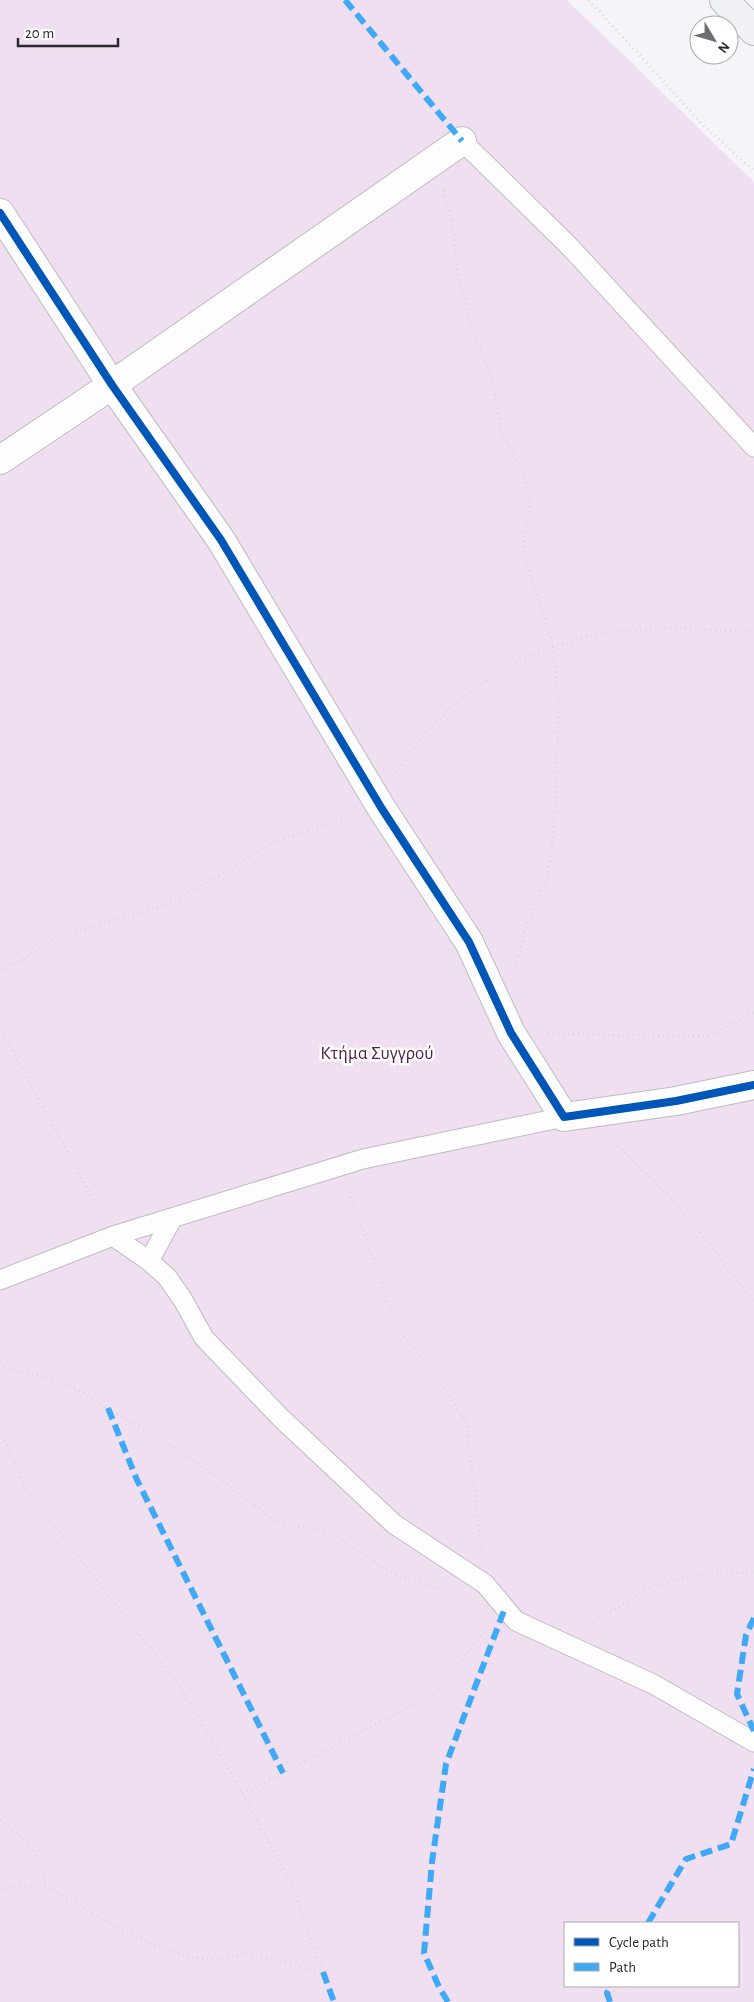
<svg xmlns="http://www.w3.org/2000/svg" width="754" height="2002" font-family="'Alegreya Sans',sans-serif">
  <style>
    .park { fill: #f0dff0; fill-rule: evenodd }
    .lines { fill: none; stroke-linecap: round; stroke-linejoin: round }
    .lane-casing { stroke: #bcbcc0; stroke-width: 21 }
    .street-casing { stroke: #bcbcc0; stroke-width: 30 }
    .primary-casing { stroke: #b9bbc4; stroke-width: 30 }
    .path { stroke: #d9d9da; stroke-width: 3; stroke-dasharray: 1 4; stroke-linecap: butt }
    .lane { stroke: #fdfdfe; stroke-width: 19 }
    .street { stroke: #fdfdfe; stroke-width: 28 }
    .primary { stroke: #f0f1f6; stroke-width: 28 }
    .quiet { stroke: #3fa9f5; stroke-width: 6; stroke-dasharray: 12 6; stroke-linecap: butt }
    .cycleway-casing { stroke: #fff; stroke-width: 11 }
    .cycleway { stroke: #0057b8; stroke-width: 8 }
    .labels { text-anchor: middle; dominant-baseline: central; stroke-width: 5; stroke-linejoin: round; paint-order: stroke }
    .park-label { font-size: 19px; fill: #52224f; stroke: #fff }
  </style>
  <rect width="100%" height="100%" fill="#f4f4f9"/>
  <path class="park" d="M0 0H567L754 182V2002H0ZM565 1923H738V1986H565Z"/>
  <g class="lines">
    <defs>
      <path id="lane" d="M462 141 570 247 754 447
        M113 1236 149 1261 167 1277 183 1300 204 1338 282 1419 394 1524 485 1584 516 1621 653 1684 754 1742
        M149 1261 172 1219
        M0 1280 113 1236 363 1159 564 1117"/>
      <path id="street" d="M0 213 112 385 221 540 382 809 469 942 511 1033 564 1117 676 1101 754 1085
        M0 460 112 385 462 141"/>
      <path id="primary" d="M724 0 754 31"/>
    </defs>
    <use href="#lane" class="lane-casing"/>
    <use href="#street" class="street-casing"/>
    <use href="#primary" class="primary-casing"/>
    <path class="path" d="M589 0 703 125 754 171
      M443 191 452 219 458 276 468 314 493 384 500 429 523 473 530 503 524 539 526 561 553 646 558 698 557 779 553 839 547 878 524 933 516 969
      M396 773 423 735 460 699 510 665 553 646 606 632 672 628 754 632
      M0 970 20 961 58 936 161 907 196 889 277 840 350 818
      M0 1028 100 1212
      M548 1034 708 1036 754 1012
      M614 1142 669 1196 707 1241 754 1303
      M350 1192 397 1329 431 1366 466 1423 482 1551
      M0 1362 12 1370 61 1380 196 1461 277 1522 329 1532 395 1575 439 1588
      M0 1431 26 1489H25L180 1686 243 1794
      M589 1625 653 1586 708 1573H754
      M0 1820 28 1843 42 1866 44 1885
      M0 1889 2 1888 44 1885 129 1934 187 1957 219 1959 250 1953 322 1972
      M323 1972 290 1881 243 1794 433 1694 488 1629"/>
    <use href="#lane" class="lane"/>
    <use href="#street" class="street"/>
    <use href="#primary" class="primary"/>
    <path class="quiet" d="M345 0 462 141
      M108 1408 137 1480 283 1773
      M754 1618 746 1635 737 1694 754 1731
      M648 1923 686 1859 731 1844 754 1769
      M323 1972 334 2002
      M448 2002 439 1987 424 1953 432 1862 446 1764 505 1608
      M610 2002 607 1993 611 1986"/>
    <defs>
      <path id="cycleway" d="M0 213 112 385 221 540 382 809 469 942 511 1033 564 1117 676 1101 754 1085"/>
    </defs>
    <use href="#cycleway" class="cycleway-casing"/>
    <use href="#cycleway" class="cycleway"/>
  </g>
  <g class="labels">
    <g class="park-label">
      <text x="377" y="1053">Κτήμα Συγγρού</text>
    </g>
  </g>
  <rect x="564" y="1922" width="175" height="65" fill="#ffffff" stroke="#a9a9aa"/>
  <rect x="574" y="1938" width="25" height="8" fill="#0057b8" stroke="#a9a9aa"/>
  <text x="609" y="1947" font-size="15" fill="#28272b">Cycle path</text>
  <rect x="574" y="1963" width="25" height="8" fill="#3fa9f5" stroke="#a9a9aa"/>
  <text x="609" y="1972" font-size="15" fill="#28272b">Path</text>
  <g transform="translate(714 40) rotate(128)"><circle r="24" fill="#ffffff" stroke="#a9a9aa"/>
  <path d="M0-4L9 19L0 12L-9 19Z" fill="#6f6f73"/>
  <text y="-8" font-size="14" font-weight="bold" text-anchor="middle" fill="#28272b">N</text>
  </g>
  <path d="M18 38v8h100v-8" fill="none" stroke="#28272b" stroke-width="2.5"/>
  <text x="25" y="38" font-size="15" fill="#28272b" stroke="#ffffff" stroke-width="4" paint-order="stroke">20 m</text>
</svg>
